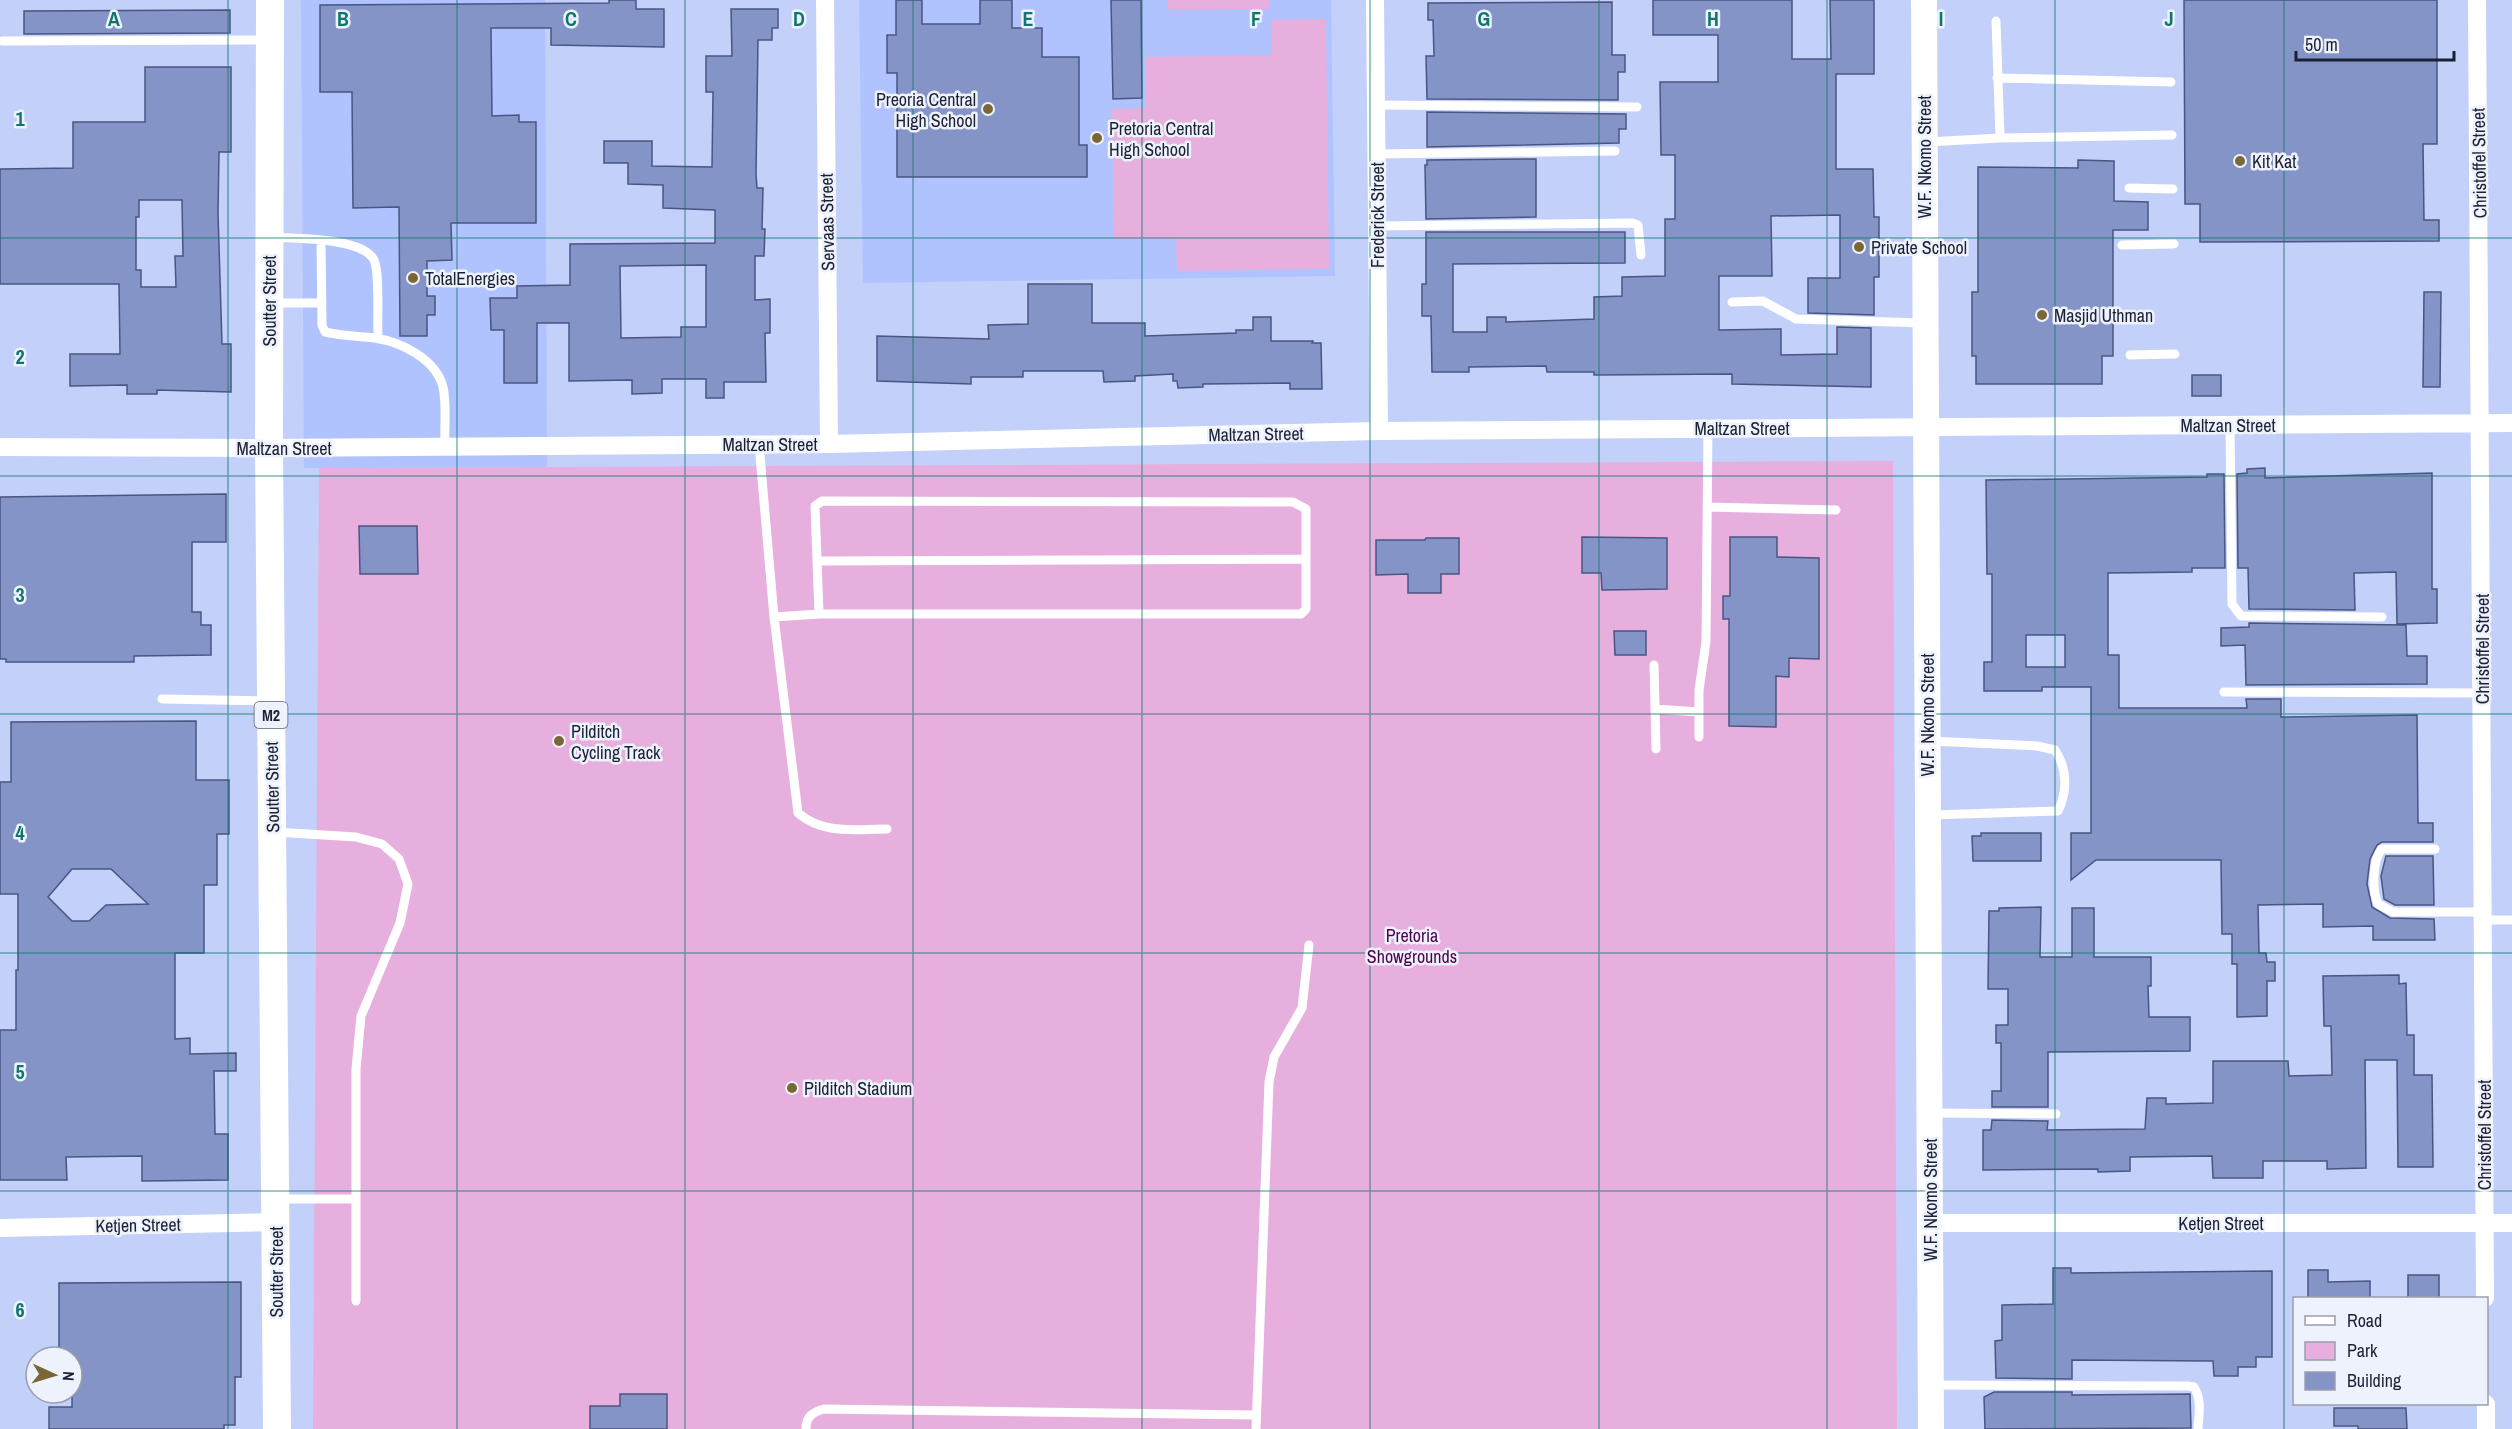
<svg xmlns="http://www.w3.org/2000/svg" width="2512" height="1429" font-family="'Archivo Narrow',sans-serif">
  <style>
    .built { fill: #b1c3fe }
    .green { fill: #e6afde }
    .building { fill: #8594c6; stroke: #495583; stroke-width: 1.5; fill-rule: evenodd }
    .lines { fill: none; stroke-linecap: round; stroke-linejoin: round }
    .lane { stroke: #fff; stroke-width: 9 }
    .street { stroke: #fff; stroke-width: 18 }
    .secondary { stroke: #fff; stroke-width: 26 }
    .primary { stroke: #fff; stroke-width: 28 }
    .grid { fill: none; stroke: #0f766e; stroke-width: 1.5; stroke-opacity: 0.55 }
    .poi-dot { fill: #796836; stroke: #eef2fd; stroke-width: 2 }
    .labels { text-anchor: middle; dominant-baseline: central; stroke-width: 5; stroke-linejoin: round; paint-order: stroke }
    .shield { fill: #eef2fd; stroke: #5a5f70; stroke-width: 1.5 }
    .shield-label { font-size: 16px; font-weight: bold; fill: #1b2034 }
    .poi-label { font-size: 18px; fill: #1b2034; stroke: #eef2fd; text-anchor: start }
    .street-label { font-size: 18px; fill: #1b2034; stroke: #eef2fd }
    .park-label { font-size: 18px; fill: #51004c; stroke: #eef2fd }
    .grid-label { font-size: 20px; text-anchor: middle; font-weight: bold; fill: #0f766e; stroke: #eef2fd; stroke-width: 5; stroke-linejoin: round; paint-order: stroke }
  </style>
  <rect width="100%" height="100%" fill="#c2d0fa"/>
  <path class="built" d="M301 0H545L547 467 304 468Z
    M859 0H1331L1335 276 863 283Z"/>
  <path class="green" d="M1168 0H1269L1270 9 1168 10Z
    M1326 19 1329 269 1177 271 1176 239H1114L1112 109 1146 108 1145 57 1272 55V20Z
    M1893 461 1897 1429H313L319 468Z"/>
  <path class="building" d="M609 0H636V9H664V47L551 45V28H491L492 116 519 115V122H536V223H451L452 260 427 261V296H435V315H427V336H400L399 207 353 208 352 92H320V5L609 3Z
    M896 0H922V24H980V0H1012V28H1042V57H1079V145H1087V177H897V73H887V35H896Z
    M1111 0H1141L1142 98 1113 99Z
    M1653 0H1792V59H1831L1830 0H1874V74H1836V169H1873L1874 217H1879V277H1874V315L1808 313V278H1840V215L1771 216 1772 276H1719V330L1781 329V355L1837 354V327L1871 328V387L1732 384V374L1594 375V372H1547L1546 366 1469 367V372H1432L1431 316H1422V284H1426V232H1625V263L1453 264V332H1487V317H1506V322L1594 319V297L1622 296V277L1665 276V219H1675V155H1661L1660 82H1718V35H1653Z
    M2184 0H2437V144H2423L2424 220H2439V241L2200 242V204H2185Z
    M1612 2V55H1625V72H1618V100L1427 99 1426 56H1434L1433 20H1428V3Z
    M731 9H778V28H772V40H758L756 174 757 188H763L762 229H765L764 256H755V300L770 299V333H765L766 382H724V398H706V379H662V393L632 394V380L569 381V323H537V383H504V330H491L490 298H517V286L570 285V244L715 243V210L663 208V185L628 184V163H604V141H652V166L712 167 713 92H706V56H732ZM706 265V327H681V337L621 338 620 266Z
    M230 10V33L24 34V11Z
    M145 67H231V152H219L218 213 222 344H231V392L157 390V394H127V385L70 386V354H120L119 284H0V169L73 168V122H145ZM139 200H182L183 256H175L176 287H141V270H136V217H139Z
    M1427 112 1626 114V129H1619V143L1427 147Z
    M1536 159V217L1426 219 1425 165H1427V160Z
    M2078 160 2114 161V201L2148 202V230H2113V356H2102V384H1976V356H1972V292H1978V167L2078 168Z
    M1028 284H1092V323H1145V336L1236 333V330H1253V317H1271V341H1313L1312 343H1321L1322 389H1290V383L1203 384V387L1178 388 1177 381H1173V374L1135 376V381L1104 382 1103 371H1023V377H971V384L877 381V336L989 339 988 325 1028 324Z
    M2424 292H2441L2440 387H2423Z
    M2192 375H2221V396H2192Z
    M2265 468V478L2432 473V589H2437V623L2397 624 2396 572 2354 573 2355 610 2249 609 2248 568H2238L2237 474 2247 473V469Z
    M2207 474H2224L2225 568H2192V572L2108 573V655H2119V708H2247L2246 699H2281V717L2417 715 2418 823H2433V842H2382L2377 845 2370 859 2367 884 2372 907 2390 918 2434 919 2435 940H2373V926L2323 927V904L2258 905 2259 953H2266L2267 962H2275V981H2267V1016L2237 1017V964H2232V934H2222L2221 860H2096L2071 880V833H2091V687H2042V691H1984V662H1992V574H1987L1986 480 2207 477ZM2026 635H2065V667H2026Z
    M226 494V542H192V612H201V625H211V655L134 656V662H6V659H0V497Z
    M359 526H417L418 574H360Z
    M1582 537 1667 538V589L1602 590 1601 573H1582Z
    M1730 537H1777V557L1819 558V659L1789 658V677L1776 676V727L1729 726V619H1723V596H1730Z
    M1426 538H1459V574H1441V593H1408V574L1376 575V540H1425Z
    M2249 623 2406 625 2407 656H2427V684L2246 685 2245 645 2221 646V628L2249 627Z
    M1614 631H1646V655H1615Z
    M196 721V780H229V834H217V885H204V953H175V1039L190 1038V1054L236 1053V1071H214L215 1134H228V1180L142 1181V1156L66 1157 67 1180H0V1030H16V970H18V894H0V782H11V722ZM72 869H111L148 904 106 905 89 921H72L48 897Z
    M1981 833H2041V861H1973L1972 836H1981Z
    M2386 856H2433L2434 905H2395L2384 899 2381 876Z
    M2041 907 2040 957H2072V908H2094V957H2151V986H2148L2149 1017H2190V1051L2048 1052V1107H1992V1091H2001V1043H1996V1025H2008V989H1988L1989 911H1999V908Z
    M2399 975V984L2406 983 2407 1035H2414V1075H2432L2433 1167H2398L2397 1060H2365L2366 1168 2327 1169V1161H2263V1178H2213L2212 1156 2130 1157V1171L2098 1172V1169L1983 1170V1130H1991L1992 1120 2048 1121 2047 1130 2145 1129 2147 1098H2166V1104L2213 1103V1061H2288L2289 1076 2332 1075 2331 1026H2324L2323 976Z
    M2053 1268H2071V1273L2272 1271V1357H2256V1367H2238V1376H2214L2213 1361 2072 1360V1379L1996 1378 1995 1341 2002 1340V1305L2053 1304Z
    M2308 1270H2328V1282L2370 1281V1299H2308Z
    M2408 1275H2439V1299H2408Z
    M241 1282V1377H235V1425H224V1429H49V1407H72V1357H59V1283Z
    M1994 1392H2072V1395L2190 1394 2191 1428 1985 1429 1984 1397Z
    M620 1394H667V1429H590V1406H620Z
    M2334 1408H2406L2407 1429H2358V1426H2334Z"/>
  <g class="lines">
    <path class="lane" d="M1996 21 2000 138 2172 135
      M2 41 267 40
      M1997 78 2171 82
      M1376 105 1637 107
      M1927 142 2000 138
      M1376 154 1615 151
      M2129 188 2173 189
      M1377 226 1632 223 1638 225 1641 255
      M271 237C295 239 362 237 374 260 380 272 377 322 378 339
      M321 241 322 325 325 332C342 336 358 336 375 338 401 342 436 359 443 387 447 405 444 428 445 446
      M2122 245 2174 244
      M1732 302 1763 301 1796 319 1923 323
      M273 303H322
      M2130 355 2175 354
      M2230 425 2232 604 2241 616 2382 617
      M759 444 774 617 798 813C824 835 854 829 887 829
      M1707 507 1836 510
      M817 561 1306 559
      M774 617 819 614H1301L1306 609V509L1293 502 822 501 815 506 819 614
      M1654 665 1656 749
      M2224 692 2482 693
      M162 699 269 701
      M1655 709 1699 712
      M1699 737V690L1706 642 1708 428
      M1930 741 2037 746 2055 750C2067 768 2068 791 2058 811L1930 815
      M275 832 356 837 382 844 399 859 408 884 400 923 361 1016 356 1069V1301
      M2435 849H2382C2372 860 2372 891 2378 904L2393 912H2483
      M2483 920H2512
      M1932 1113 2056 1114
      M277 1199H356
      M1934 1385 2188 1386 2194 1387C2202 1400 2199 1414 2198 1429
      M806 1429C806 1416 813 1412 824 1409L1256 1415
      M1256 1429 1269 1082 1274 1057 1302 1008 1309 945"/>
    <path class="street" d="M825 0 829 444
      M1375 0 1379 431
      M2477 0 2485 1298
      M0 447 269 448 829 444 1379 431 2512 423
      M1930 1223H2512
      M0 1228 276 1222
      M2486 1404V1429"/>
    <path class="secondary" d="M1924 0 1931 1429"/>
    <path class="primary" d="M270 0 269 448 277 1429"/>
  </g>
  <path class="grid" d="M228 0V1429M457 0V1429M685 0V1429M913 0V1429M1142 0V1429M1370 0V1429M1599 0V1429M1827 0V1429M2055 0V1429M2284 0V1429M0 238H2512M0 476H2512M0 714H2512M0 953H2512M0 1191H2512"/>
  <g class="poi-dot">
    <circle cx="988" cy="109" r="6"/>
    <circle cx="1097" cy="138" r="6"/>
    <circle cx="2240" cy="161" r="6"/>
    <circle cx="1859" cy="247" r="6"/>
    <circle cx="413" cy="278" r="6"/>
    <circle cx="2042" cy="315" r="6"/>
    <circle cx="559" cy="741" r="6"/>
    <circle cx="792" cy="1088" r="6"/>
  </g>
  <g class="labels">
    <rect class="shield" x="254.5" y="702" width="33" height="26" rx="4.5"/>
    <g class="shield-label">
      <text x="271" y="715">M2</text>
    </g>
    <g class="poi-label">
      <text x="976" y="99" text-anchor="end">Preoria Central<tspan x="976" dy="21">High School</tspan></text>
      <text x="1109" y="128">Pretoria Central<tspan x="1109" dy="21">High School</tspan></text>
      <text x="2252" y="161">Kit Kat</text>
      <text x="1871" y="247">Private School</text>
      <text x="425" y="278">TotalEnergies</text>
      <text x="2054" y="315">Masjid Uthman</text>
      <text x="571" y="731">Pilditch<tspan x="571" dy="21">Cycling Track</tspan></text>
      <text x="804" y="1088">Pilditch Stadium</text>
    </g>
    <g class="street-label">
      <text transform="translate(1924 157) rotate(-90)">W.F. Nkomo Street</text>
      <text transform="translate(2479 163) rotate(-91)">Christoffel Street</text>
      <text transform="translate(1377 215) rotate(-90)">Frederick Street</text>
      <text transform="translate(827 222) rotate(-91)">Servaas Street</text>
      <text transform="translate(269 301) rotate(-90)">Soutter Street</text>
      <text x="2228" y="425">Maltzan Street</text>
      <text x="1742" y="428">Maltzan Street</text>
      <text transform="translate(1256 434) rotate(-1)">Maltzan Street</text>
      <text x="770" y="444">Maltzan Street</text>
      <text x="284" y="448">Maltzan Street</text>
      <text transform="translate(2482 649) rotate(-90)">Christoffel Street</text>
      <text transform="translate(1927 715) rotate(-90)">W.F. Nkomo Street</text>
      <text transform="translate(272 787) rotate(-91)">Soutter Street</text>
      <text transform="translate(2484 1135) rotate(-90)">Christoffel Street</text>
      <text transform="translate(1930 1200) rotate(-90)">W.F. Nkomo Street</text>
      <text x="2221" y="1223">Ketjen Street</text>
      <text transform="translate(138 1225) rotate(-1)">Ketjen Street</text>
      <text transform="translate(276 1272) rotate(-90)">Soutter Street</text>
    </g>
    <g class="park-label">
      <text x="1412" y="935">Pretoria<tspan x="1412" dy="21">Showgrounds</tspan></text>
    </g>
  </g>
  <g class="grid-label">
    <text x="114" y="26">A</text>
    <text x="343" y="26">B</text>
    <text x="571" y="26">C</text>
    <text x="799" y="26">D</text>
    <text x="1028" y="26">E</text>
    <text x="1256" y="26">F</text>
    <text x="1484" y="26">G</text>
    <text x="1713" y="26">H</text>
    <text x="1941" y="26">I</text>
    <text x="2169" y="26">J</text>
    <text x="20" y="126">1</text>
    <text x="20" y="364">2</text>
    <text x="20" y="602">3</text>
    <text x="20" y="840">4</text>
    <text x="20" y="1079">5</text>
    <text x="20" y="1317">6</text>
  </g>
  <rect x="2293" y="1297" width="195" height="108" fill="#eef2fd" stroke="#9a9ead" stroke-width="1.5"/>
  <rect x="2305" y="1316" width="30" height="9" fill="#ffffff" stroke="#9a9ead" stroke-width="1.5"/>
  <text x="2347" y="1327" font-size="18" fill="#1b2034">Road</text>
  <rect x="2305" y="1342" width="30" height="18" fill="#e6afde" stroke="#9a9ead" stroke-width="1.5"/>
  <text x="2347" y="1357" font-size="18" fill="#1b2034">Park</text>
  <rect x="2305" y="1372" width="30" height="18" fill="#8594c6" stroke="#9a9ead" stroke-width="1.5"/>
  <text x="2347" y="1387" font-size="18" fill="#1b2034">Building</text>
  <g transform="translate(54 1375) rotate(94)"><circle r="28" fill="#eef2fd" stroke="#9a9ead" stroke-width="1.5"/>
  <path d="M0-4.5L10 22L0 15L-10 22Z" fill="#796836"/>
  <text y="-9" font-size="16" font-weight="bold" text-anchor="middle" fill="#1b2034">N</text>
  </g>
  <path d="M2296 51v9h158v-9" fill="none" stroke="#1b2034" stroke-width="3"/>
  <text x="2305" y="51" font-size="18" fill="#1b2034" stroke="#eef2fd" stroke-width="4.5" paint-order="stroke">50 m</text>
</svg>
